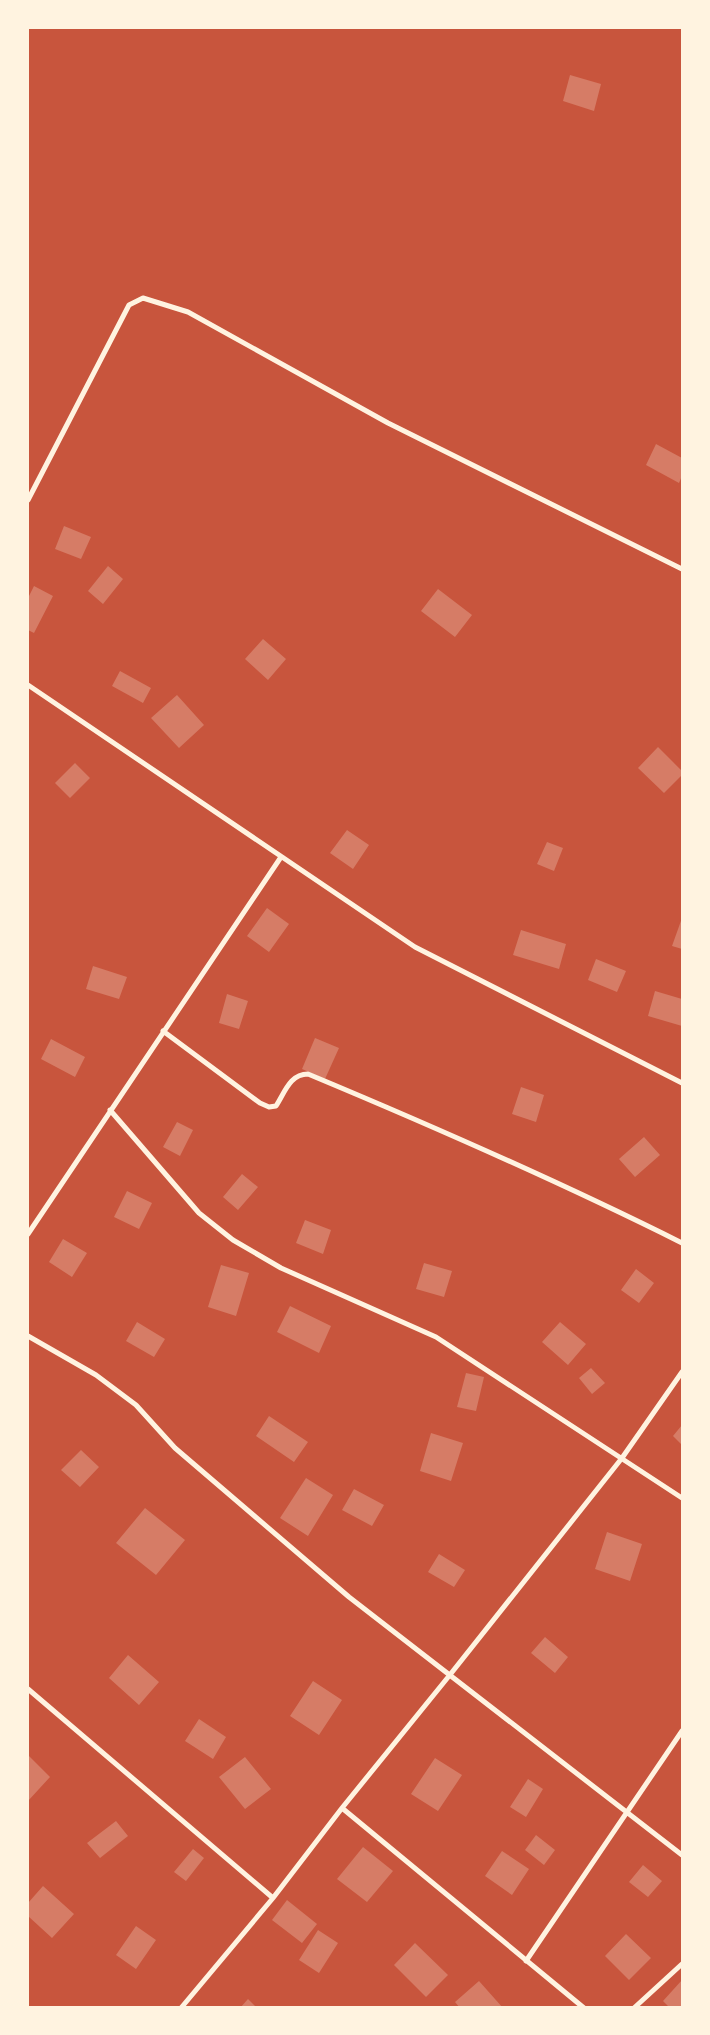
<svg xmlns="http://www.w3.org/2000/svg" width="710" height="2035" font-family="Merriweather,serif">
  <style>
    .building { fill: #d67c66 }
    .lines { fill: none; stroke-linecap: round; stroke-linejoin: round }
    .minor { stroke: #fff3e0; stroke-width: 5 }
  </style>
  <rect width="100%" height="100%" fill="#c8553d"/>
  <path class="building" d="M570 75 601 84 594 111 563 101Z
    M656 444 682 458V476L679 483 646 465Z
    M64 526 91 537 81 559 55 549Z
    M108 566 123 579 103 604 88 591Z
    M34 586 53 596 34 633 28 630V598Z
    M438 589 472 615 455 637 421 611Z
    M263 639 286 659 268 680 245 659Z
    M120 671 151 688 143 703 112 686Z
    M177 695 204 725 179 748 151 718Z
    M658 747 682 771V775L664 793 638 768Z
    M75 763 90 778 70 798 55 783Z
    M347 830 369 845 353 869 330 853Z
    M547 842 563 848 554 871 537 864Z
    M267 908 289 924 269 952 247 936Z
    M682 918V949L672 946Z
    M521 930 566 944 559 969 513 955Z
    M596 959 626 971 617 992 588 980Z
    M93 966 127 977 119 999 86 989Z
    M655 991 682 999V1026L648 1016Z
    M227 994 248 1001 239 1029 219 1023Z
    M315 1038 339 1048 325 1079 302 1069Z
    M51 1039 85 1057 75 1077 41 1059Z
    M521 1087 544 1095 536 1122 512 1114Z
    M177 1122 193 1130 180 1156 163 1147Z
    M644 1137 660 1155 635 1177 619 1159Z
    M242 1174 258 1187 238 1210 223 1197Z
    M127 1191 152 1203 139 1229 114 1217Z
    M305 1220 331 1230 323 1254 296 1243Z
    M63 1239 87 1253 72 1277 49 1262Z
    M424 1263 452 1271 444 1297 416 1289Z
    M221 1265 249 1273 236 1316 208 1307Z
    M636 1269 654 1283 639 1303 621 1290Z
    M290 1306 331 1326 319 1353 277 1332Z
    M137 1322 165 1339 154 1357 126 1341Z
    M560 1322 586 1344 568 1365 542 1342Z
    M591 1368 605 1383 592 1394 579 1378Z
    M466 1373 484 1377 476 1411 457 1407Z
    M269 1416 308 1442 294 1462 256 1436Z
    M682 1425V1445L673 1436Z
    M431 1433 463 1443 451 1481 420 1471Z
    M81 1450 99 1467 80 1487 61 1470Z
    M306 1478 333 1495 308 1536 280 1518Z
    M354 1489 384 1505 372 1526 342 1510Z
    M145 1508 185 1540 156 1575 116 1543Z
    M607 1532 642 1544 630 1581 595 1569Z
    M439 1554 465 1570 454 1587 428 1572Z
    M545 1637 568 1657 555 1673 531 1653Z
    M128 1655 159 1682 139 1705 109 1678Z
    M313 1681 342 1700 319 1735 290 1716Z
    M199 1719 226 1737 213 1759 185 1741Z
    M28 1755 50 1777 28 1801Z
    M245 1757 271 1789 245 1809 219 1777Z
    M435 1758 462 1775 438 1811 411 1794Z
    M528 1779 543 1789 526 1817 510 1807Z
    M116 1821 128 1836 100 1858 87 1843Z
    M536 1835 555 1850 544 1865 525 1850Z
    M363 1847 393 1871 367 1902 337 1879Z
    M193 1849 204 1858 186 1881 174 1872Z
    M502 1851 529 1869 512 1895 485 1876Z
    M643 1865 662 1881 648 1897 629 1882Z
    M43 1886 74 1914 52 1938 28 1916V1903Z
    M287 1900 317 1924 302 1943 272 1920Z
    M136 1926 156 1940 136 1969 116 1955Z
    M318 1930 338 1943 319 1973 299 1960Z
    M626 1934 651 1958 629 1980 605 1956Z
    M415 1943 448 1975 426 1997 394 1965Z
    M682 1980V2008H670L663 2001Z
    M479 1981 503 2008H460L455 2002Z
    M248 1999 257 2008H240Z"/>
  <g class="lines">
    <path class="minor" d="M28 500 129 305 143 298 188 312 388 423 682 569
      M28 685 415 947 682 1083
      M163 1031 260 1103 269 1107 276 1106C285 1092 290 1074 308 1074 435 1127 560 1182 682 1243
      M110 1110 199 1213 233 1240 281 1268 436 1337 682 1498
      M28 1234 281 857
      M28 1336 96 1375 136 1405 175 1448 349 1597 682 1855
      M28 1689 273 1898
      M342 1808 584 2008
      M526 1961 682 1731
      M181 2008 273 1898 342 1808 449 1676 622 1458 682 1372
      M634 2008 682 1964"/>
  </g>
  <rect width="710" height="2035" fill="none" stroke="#fff3e0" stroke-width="58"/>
</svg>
